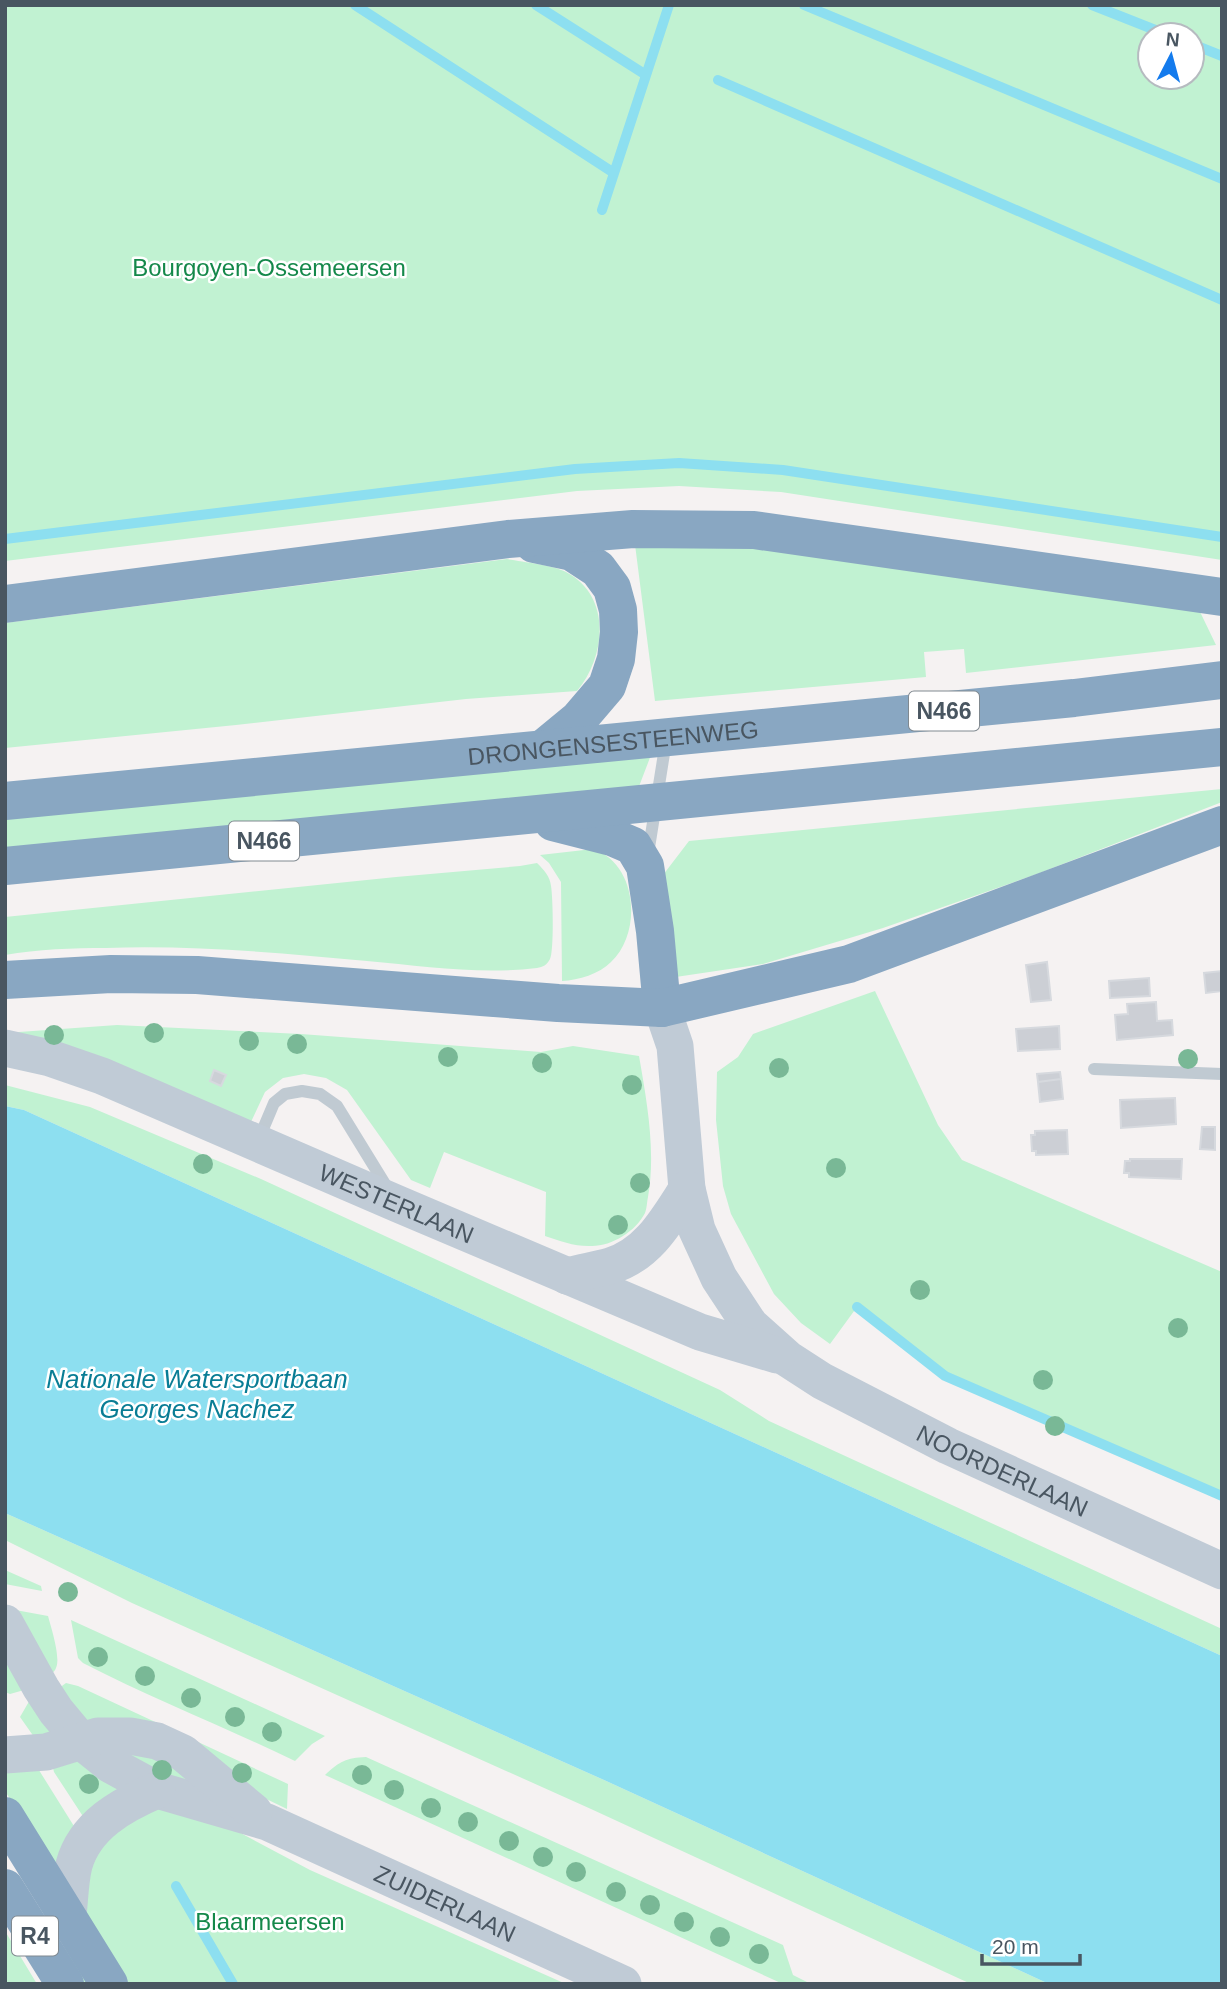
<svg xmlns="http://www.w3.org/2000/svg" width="1227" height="1989" font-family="Helvetica,sans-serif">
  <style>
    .green { fill: #c1f2d2; fill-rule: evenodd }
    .water { fill: #8ddff0 }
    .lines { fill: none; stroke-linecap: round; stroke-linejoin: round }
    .stream { stroke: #8ddff0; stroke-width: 10 }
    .building { fill: #cccfd5; stroke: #d6d9de; stroke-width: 2 }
    .lane { stroke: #c0cad2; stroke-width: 12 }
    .secondary { stroke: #c0cbd6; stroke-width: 37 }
    .highway { stroke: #89a7c2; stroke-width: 38 }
    .tree { fill: #79b896 }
    .labels { text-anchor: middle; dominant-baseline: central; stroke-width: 5; stroke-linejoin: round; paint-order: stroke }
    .shield { fill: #fff; stroke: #808990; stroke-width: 2 }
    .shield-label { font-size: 23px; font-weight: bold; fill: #495661 }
    .park-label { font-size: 24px; fill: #14884a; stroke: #fff }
    .street-label { font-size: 24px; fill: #495661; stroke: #fff }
    .water-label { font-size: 26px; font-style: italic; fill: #097d95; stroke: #fff }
  </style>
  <rect width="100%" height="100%" fill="#f5f2f2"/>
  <path class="green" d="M5 5H1222V560L781 492 679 486 577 491 5 561ZM1150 35H1192V77H1150Z
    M633 529 1190 591 1216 645 966 673 964 649 924 652 926 677 655 701Z
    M507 559C523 562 553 565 566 572 612 596 606 656 577 691L466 699 236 725 5 748V623Z
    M651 755 638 789 5 850V818Z
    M1222 789V802L1037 874 883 928 763 964 669 978 663 875 689 841Z
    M593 849C637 863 643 932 611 962 599 974 579 980 562 981L561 882 549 863 540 855Z
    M537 863C544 870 550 876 551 886 553 897 554 951 550 959 547 965 543 967 537 968 480 975 424 966 367 961 280 953 194 945 106 948 73 948 38 949 5 955V917L396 877 520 866Z
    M875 991 938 1125 962 1160 1222 1272V1498L945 1376 857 1307 830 1344 801 1323 774 1294 731 1214 723 1186 716 1120 717 1072 738 1057 753 1034Z
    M117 1025 301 1034 541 1052 573 1046 639 1056C647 1102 656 1151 648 1197 647 1201 647 1208 645 1213 636 1231 612 1246 592 1246 576 1247 560 1241 545 1236L546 1192 444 1152 430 1188 411 1180 347 1090 326 1078 304 1074 283 1078 265 1092 250 1124 5 1033Z
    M5 1085 90 1107 261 1179 720 1390 769 1421 1222 1629V1656L24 1110 5 1106Z
    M5 1513 604 1780 1049 1984H971L591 1809 132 1603 5 1540Z
    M5 1570 41 1586 42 1591 5 1584Z
    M10 1609 48 1616C51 1627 61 1658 56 1668 54 1673 51 1673 47 1675Z
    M71 1620 325 1736 312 1744 295 1761C225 1727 153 1699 83 1663L78 1658Z
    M5 1643 24 1690 10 1694 5 1692Z
    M66 1683 78 1686 288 1784 287 1809 254 1793 83 1726 55 1691Z
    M31 1698 58 1734 39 1744 20 1717Z
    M111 1747 162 1755 216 1795 169 1781Z
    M79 1753 131 1789 86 1821 54 1772 52 1764Z
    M366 1757 783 1945 793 1975 811 1984H783L325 1775C340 1761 346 1758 366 1757Z
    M37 1767 77 1831 61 1880 5 1791V1770Z
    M160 1808 235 1830 310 1870 566 1984H44L87 1915V1870L115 1825Z
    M5 1931 37 1984H5Z"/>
  <path class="water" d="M5 1106 24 1110 1222 1656V1984H1049L604 1780 5 1513Z"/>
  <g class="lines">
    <path class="stream" d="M355 5 614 173
      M536 5 646 75
      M804 5 1222 179
      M1092 5 1168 35
      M1192 44 1222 56
      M718 80 1222 300
      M602 210 669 5
      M5 539 575 469 679 463 783 470 1222 537
      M857 1307 945 1376 1222 1496
      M176 1886 233 1984"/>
  </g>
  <path class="building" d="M1047 962 1051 1000 1031 1002 1026 965Z
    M1222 971V993V991L1206 993 1204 973Z
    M1149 978 1150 996 1110 998 1109 981Z
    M1156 1002 1157 1021 1172 1020 1173 1035 1117 1040 1115 1015 1128 1014 1127 1004Z
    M1059 1026 1060 1049 1018 1051 1016 1029Z
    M214 1070 226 1075 221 1086 210 1081Z
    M1060 1072 1061 1079 1038 1082 1037 1074Z
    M1061 1079 1063 1099 1040 1102 1038 1082Z
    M1175 1098 1176 1124 1121 1128 1120 1100Z
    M1202 1127H1215V1150L1200 1149Z
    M1067 1130 1068 1154 1036 1155V1151H1032L1031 1135H1035V1131Z
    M1130 1159H1182L1181 1179 1129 1177V1173H1124L1125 1161H1130Z"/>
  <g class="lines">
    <path class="lane" d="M648 854 666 741
      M1094 1069 1222 1074
      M258 1141 274 1103 285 1094 302 1091 320 1094 337 1106 388 1189"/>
    <g class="secondary">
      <path id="s1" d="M662 1008 675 1046 687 1189 697 1230 719 1278 750 1325 788 1359 822 1381 948 1446 1222 1571"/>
      <path id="s2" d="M5 1048 50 1058 102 1076 398 1204 700 1332 777 1355"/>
      <path d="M567 1276C581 1272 596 1270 610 1266 648 1255 667 1220 687 1189"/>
      <path id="s3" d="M5 1623 41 1688 56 1711 81 1741 111 1765 157 1790 267 1822 623 1984"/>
      <path d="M5 1755 46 1752 98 1736H130L157 1741 183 1753 254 1812"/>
      <path d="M68 1915C70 1899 70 1881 74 1865 85 1825 122 1805 157 1790"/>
    </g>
    <g class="highway">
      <path d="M534 544 572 552 598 569 612 588 618 610 619 632 616 659 607 686 578 720 544 748"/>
      <path d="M5 604 508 539 633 529 754 530 1222 597"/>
      <path id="s4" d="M5 801 1074 698 1222 680"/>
      <path d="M553 822 612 837 633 846 645 866 655 931 662 1008"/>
      <path d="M5 866 1222 747"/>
      <path d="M5 980 111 974 197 975 558 1003 662 1008 849 964 1222 825"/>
      <path d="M5 1816 109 1984"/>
      <path d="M5 1888 65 1984"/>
    </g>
  </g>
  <g class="tree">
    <circle cx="154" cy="1033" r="10"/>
    <circle cx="54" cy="1035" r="10"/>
    <circle cx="249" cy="1041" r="10"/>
    <circle cx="297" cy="1044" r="10"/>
    <circle cx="448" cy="1057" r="10"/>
    <circle cx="1188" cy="1059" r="10"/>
    <circle cx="542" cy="1063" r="10"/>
    <circle cx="779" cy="1068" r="10"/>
    <circle cx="632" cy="1085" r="10"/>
    <circle cx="203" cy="1164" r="10"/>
    <circle cx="836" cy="1168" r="10"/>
    <circle cx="640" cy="1183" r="10"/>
    <circle cx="618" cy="1225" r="10"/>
    <circle cx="920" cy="1290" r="10"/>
    <circle cx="1178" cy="1328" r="10"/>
    <circle cx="1043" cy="1380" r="10"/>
    <circle cx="1055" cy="1426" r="10"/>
    <circle cx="68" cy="1592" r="10"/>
    <circle cx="98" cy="1657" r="10"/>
    <circle cx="145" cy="1676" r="10"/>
    <circle cx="191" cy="1698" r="10"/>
    <circle cx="235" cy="1717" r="10"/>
    <circle cx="272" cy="1732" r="10"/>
    <circle cx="162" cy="1770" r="10"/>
    <circle cx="242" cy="1773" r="10"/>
    <circle cx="362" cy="1775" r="10"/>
    <circle cx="89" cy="1784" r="10"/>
    <circle cx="394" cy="1790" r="10"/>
    <circle cx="431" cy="1808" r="10"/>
    <circle cx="468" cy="1822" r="10"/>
    <circle cx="509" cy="1841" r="10"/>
    <circle cx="543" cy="1857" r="10"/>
    <circle cx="576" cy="1872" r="10"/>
    <circle cx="616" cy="1892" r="10"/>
    <circle cx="650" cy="1905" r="10"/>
    <circle cx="684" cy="1922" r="10"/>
    <circle cx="720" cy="1937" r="10"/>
    <circle cx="759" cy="1954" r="10"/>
  </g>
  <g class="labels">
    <g class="shield">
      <rect x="909" y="691.5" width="70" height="39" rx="5"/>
      <rect x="229" y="821.5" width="70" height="39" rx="5"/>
      <rect x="12" y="1916.5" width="46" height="39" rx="5"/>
    </g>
    <g class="shield-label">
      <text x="944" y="711">N466</text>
      <text x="264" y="841">N466</text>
      <text x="35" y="1936">R4</text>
    </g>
    <g class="park-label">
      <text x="269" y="267">Bourgoyen-Ossemeersen</text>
      <text x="270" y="1921">Blaarmeersen</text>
    </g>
    <g class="street-label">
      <text stroke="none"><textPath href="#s4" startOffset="611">DRONGENSESTEENWEG</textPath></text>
      <text stroke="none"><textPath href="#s2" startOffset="422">WESTERLAAN</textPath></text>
      <text stroke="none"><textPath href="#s1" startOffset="628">NOORDERLAAN</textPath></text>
      <text stroke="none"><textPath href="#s3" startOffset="542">ZUIDERLAAN</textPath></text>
    </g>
    <g class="water-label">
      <text x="197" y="1379">Nationale Watersportbaan<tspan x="197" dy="30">Georges Nachez</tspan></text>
    </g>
  </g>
  <rect width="1227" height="1989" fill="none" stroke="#495661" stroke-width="14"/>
  <g transform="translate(1171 56) rotate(6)"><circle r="33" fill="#ffffff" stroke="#b6bbc0" stroke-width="2"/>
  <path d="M0-5L12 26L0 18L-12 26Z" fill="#147bed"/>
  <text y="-10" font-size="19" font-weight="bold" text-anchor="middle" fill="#495661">N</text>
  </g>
  <path d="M982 1954v10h98v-10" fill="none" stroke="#495661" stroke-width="3.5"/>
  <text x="992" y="1954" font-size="21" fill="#495661" stroke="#ffffff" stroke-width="5" paint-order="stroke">20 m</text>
</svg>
